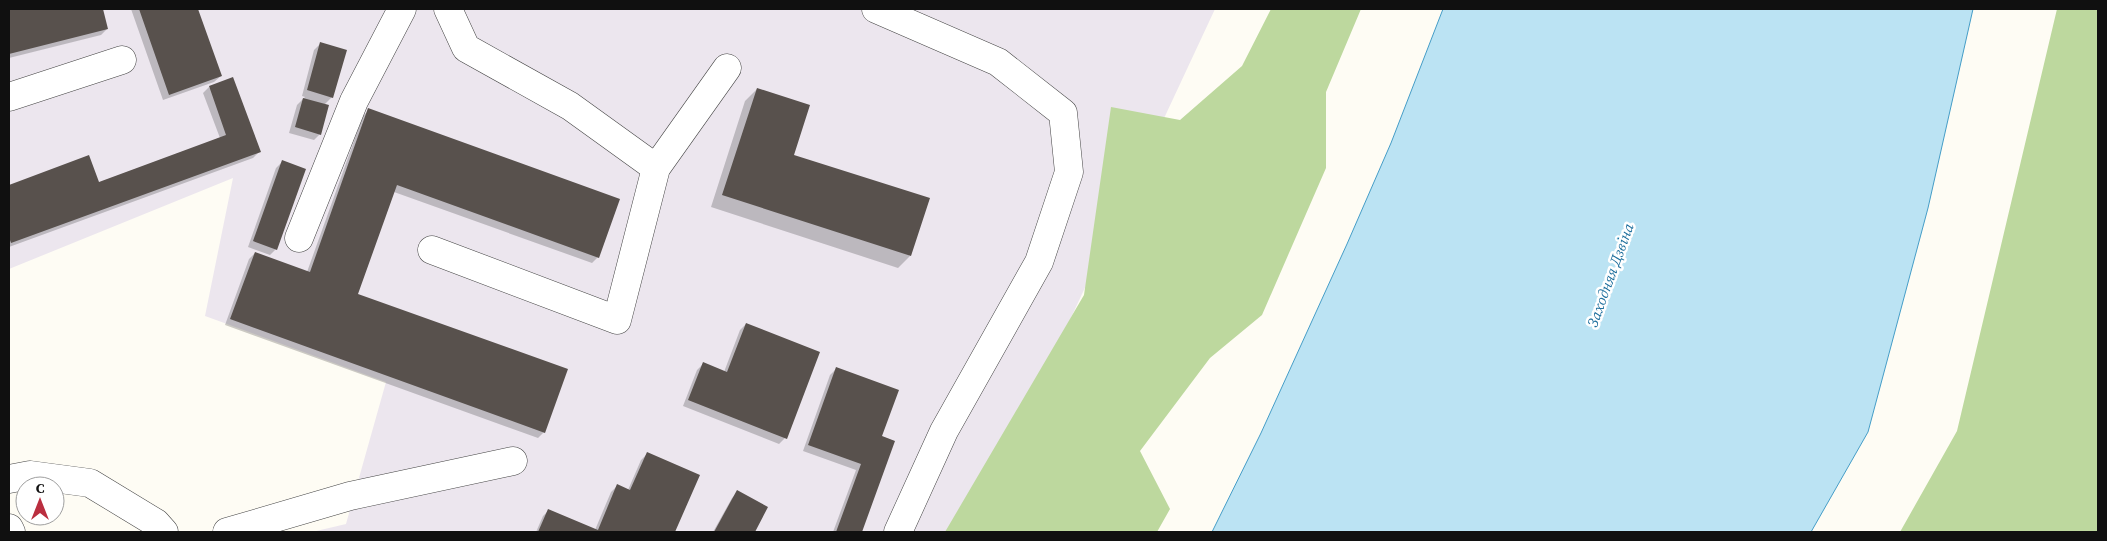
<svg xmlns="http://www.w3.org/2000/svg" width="2107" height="541" font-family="'Source Serif 4',serif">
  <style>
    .industrial { fill: #ece6ee }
    .forest { fill: #bdd89e }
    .water { fill: #bbe3f3; stroke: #459dc7 }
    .shadow { fill: #0003 }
    .building { fill: #58514d }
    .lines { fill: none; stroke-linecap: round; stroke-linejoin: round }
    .minor-casing { stroke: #434343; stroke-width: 29 }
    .minor { stroke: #fff; stroke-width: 28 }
    .labels { text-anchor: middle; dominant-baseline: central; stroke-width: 5; stroke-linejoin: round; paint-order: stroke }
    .water-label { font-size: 15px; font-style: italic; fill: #1e6f9d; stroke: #fff }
  </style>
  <rect width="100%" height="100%" fill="#fefcf4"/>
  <path class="industrial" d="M9 9H1215L971 532H312L346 524 386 382 205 316 233 178 9 269Z"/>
  <path class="forest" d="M1271 9H1361L1326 92V168L1262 315 1210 358 1140 451 1170 509 1157 532H945L1084 295 1111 107 1180 120 1242 66Z
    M2057 9H2098V532H1900L1957 431Z"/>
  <path class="water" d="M1443 9H1973L1928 208 1868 432 1811 532H1212L1261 433 1347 244 1391 143Z"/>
  <path class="shadow" d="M9 9H102L107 29 101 35 9 58Z
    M131 9H197L221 76 214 82 163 100Z
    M320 44 332 97 324 105 320 134 314 140 289 133 297 105 305 97 302 96 314 50Z
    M209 87 259 152 253 158 9 247V187L88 157 98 183 220 138 203 93Z
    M757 89 793 156 910 256 898 268 711 207 745 101Z
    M369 110 598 257 592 263 394 192 356 295 544 432 538 438 225 325 249 259 255 253 307 272 363 116Z
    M282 162 276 249 270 255 248 247 276 168Z
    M746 324 785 438 779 444 683 406 697 370 703 364 724 372 740 330Z
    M836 369 881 436 894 441 861 532H833L856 470 803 451 830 375Z
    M647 454 698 475 674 532H536L543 516 549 510 595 530 611 492 617 486 628 490 641 460Z
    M738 492 767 507 753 532H713L732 498Z"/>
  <path class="building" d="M9 9H103L108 29 9 54Z
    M139 9H198L222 76 169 95Z
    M320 42 347 50 333 98 307 90Z
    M233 77 261 152 11 243 9 237V185L89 155 99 182 226 135 209 86Z
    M757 88 810 105 794 155 930 198 911 256 722 195Z
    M303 98 329 105 321 135 295 127Z
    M368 108 620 199 599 258 397 185 358 294 568 369 545 433 230 319 255 252 310 272Z
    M282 160 306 169 277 250 253 241Z
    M746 323 820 352 787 439 688 400 703 362 727 372Z
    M836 367 899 390 882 436 895 441 862 532H836L861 464 808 445Z
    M647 452 700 475 675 532H538L548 509 598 530 617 484 630 490Z
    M737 490 768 507 755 532H714Z"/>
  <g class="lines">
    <defs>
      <path id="minor" d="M876 9 998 62 1063 113 1069 172 1039 262 944 431 898 532
        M9 97 122 60
        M656 168 727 68
        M299 238 354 101 402 9
        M432 250 617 320 656 168 570 106 466 48 448 9
        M9 479 30 475 90 483 156 523 164 532
        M9 528 11 532
        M227 532 350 496 513 461"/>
    </defs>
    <use href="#minor" class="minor-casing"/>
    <use href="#minor" class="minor"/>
  </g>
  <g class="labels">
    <g class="water-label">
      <text transform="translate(1610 275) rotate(-70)">Заходняя Дзвіна</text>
    </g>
  </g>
  <rect width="2107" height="541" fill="none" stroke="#101010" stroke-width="20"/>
  <g transform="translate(40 501)"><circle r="24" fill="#ffffff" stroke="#9f9f9f"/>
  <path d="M0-4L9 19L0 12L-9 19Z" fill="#ba2e3f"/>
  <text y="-8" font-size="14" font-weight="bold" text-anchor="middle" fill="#101010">С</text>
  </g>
</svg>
